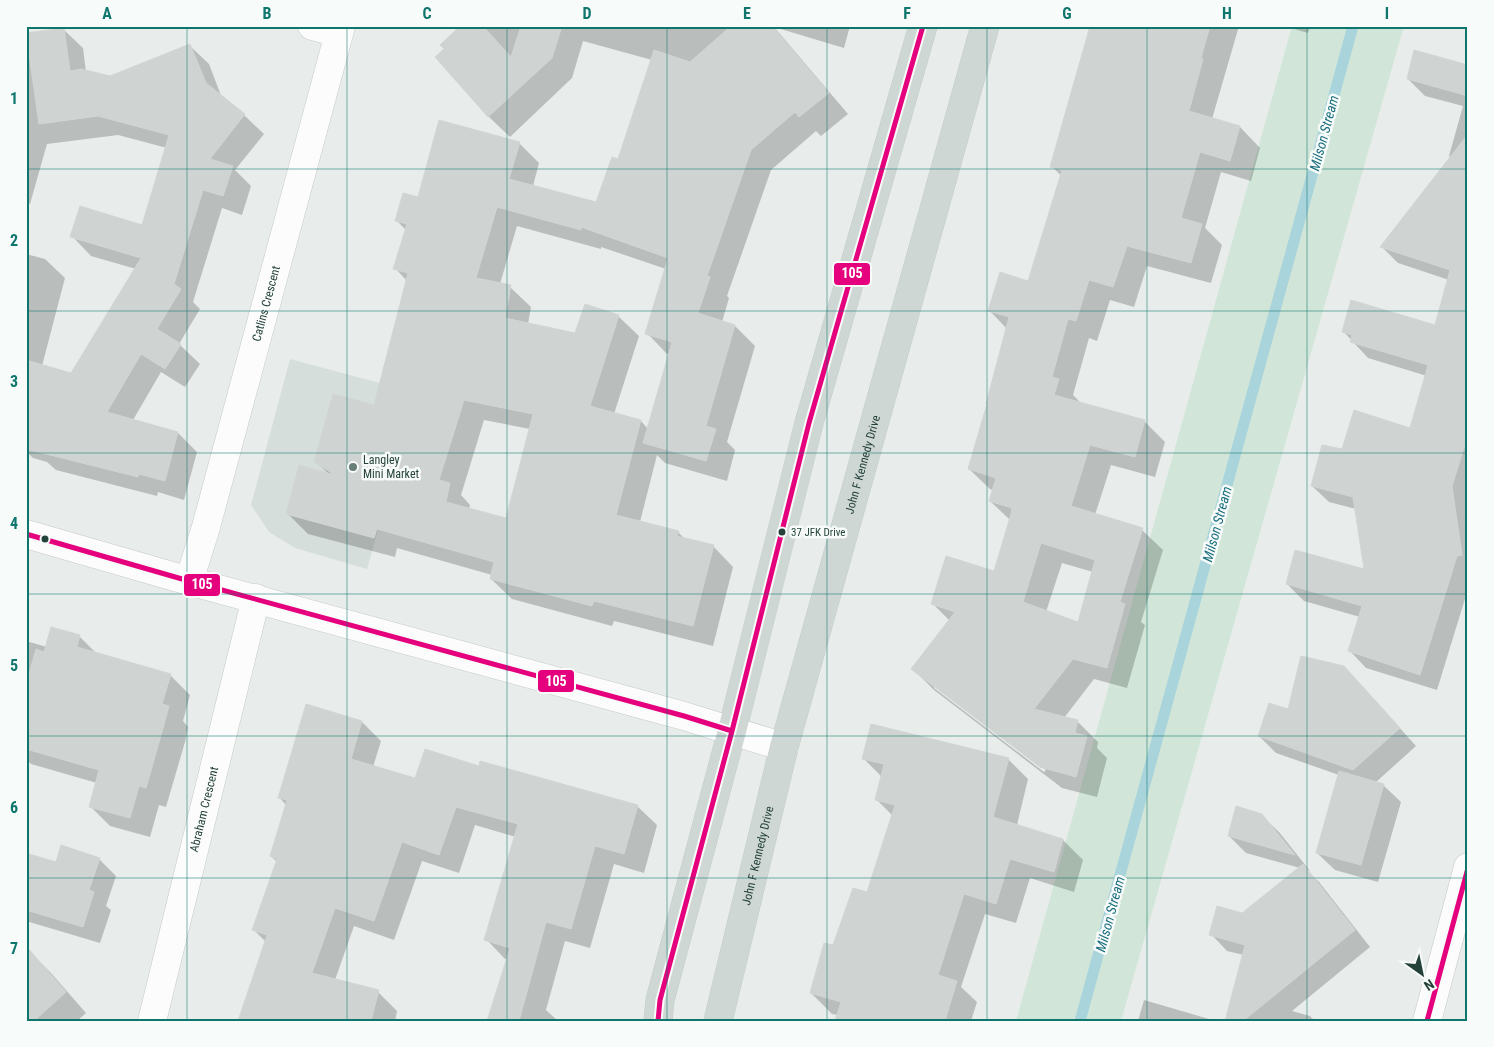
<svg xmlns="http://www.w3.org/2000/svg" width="1494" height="1047" font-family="'Roboto Condensed',sans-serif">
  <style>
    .built { fill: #d6dedb }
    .green { fill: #d1e6d8 }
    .shadow { fill: #0003; fill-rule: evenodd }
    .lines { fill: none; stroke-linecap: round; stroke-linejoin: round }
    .stream { stroke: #a9d4db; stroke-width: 11 }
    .building { fill: #cfd4d2; stroke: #d1d6d4; fill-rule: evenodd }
    .minor-casing { stroke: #c5cac8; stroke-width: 29 }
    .major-casing { stroke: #c3ccc9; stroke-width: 29 }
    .minor { stroke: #fcfcfc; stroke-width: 28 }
    .major { stroke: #cfd7d5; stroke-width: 28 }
    .bus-1-casing { stroke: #f7fbf9; stroke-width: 9 }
    .bus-1 { stroke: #e5007d; stroke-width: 5 }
    .grid { fill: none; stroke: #0f766e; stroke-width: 1; stroke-opacity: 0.55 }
    .poi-dot { fill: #697e78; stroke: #f7fbf9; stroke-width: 2 }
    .bus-dot { fill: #24423a; stroke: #f7fbf9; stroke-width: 2 }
    .labels { text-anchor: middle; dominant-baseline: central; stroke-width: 5; stroke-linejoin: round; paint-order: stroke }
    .bus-label { font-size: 11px; fill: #24423a; stroke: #f7fbf9; text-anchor: start }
    .street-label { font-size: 12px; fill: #24423a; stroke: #f7fbf9 }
    .poi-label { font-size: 12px; fill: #24423a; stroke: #f7fbf9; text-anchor: start }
    .water-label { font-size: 14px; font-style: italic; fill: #1c6f80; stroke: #f7fbf9 }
    .line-badge { stroke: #f7fbf9; stroke-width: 2 }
    .badge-label { font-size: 14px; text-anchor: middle; font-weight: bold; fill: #fff }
    .neatline { fill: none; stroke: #0f766e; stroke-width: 2 }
    .grid-label { font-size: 16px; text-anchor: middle; font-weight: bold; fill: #0f766e }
  </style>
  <rect width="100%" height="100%" fill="#e8edeb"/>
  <path class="built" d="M290 359 417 393 367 569 295 548 269 532 251 505Z"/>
  <path class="green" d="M1292 26H1404L1121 1021H1016Z"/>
  <path class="shadow" d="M462 26H850L844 48 774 27 848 114 821 136 816 131 771 170 727 296 729 298 722 322 735 326 755 346 727 442 735 450 727 481 665 463 657 455 640 522 678 532 685 539 713 546 733 567 713 646 614 621 612 626 512 599 491 579 492 575 397 548 395 557 308 534 288 514 329 474 316 462 375 406 407 281 395 268 406 230 396 220 419 198 519 143 539 163 533 186 597 203 619 161 652 60 583 41 572 78 510 137 489 117 437 57 446 49ZM517 226 601 249V247L666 269 647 333 667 354 670 355 648 429 641 421 614 414 639 336 618 316 576 335 528 324 531 307 510 287 500 284ZM484 420 530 429 507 520 469 509 470 505 461 495Z
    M1100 26H1239L1212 119 1240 127 1260 148 1251 181 1221 172 1205 228 1222 245 1211 283 1147 266 1134 307 1110 300 1097 341 1089 338 1073 395 1079 401V403L1144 421 1165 442 1155 477 1111 465 1095 515 1142 530 1163 550 1141 622 1145 625 1127 688 1094 679 1064 718 1077 721 1098 742 1097 748 1107 758 1097 797 1062 788 934 690 913 669 950 621 933 604 995 573 1010 520 990 501 993 490 990 489 969 469 989 405 1007 329 989 310 1029 282 1061 176 1052 166ZM1062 563 1093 572 1079 623 1046 612ZM934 685 1046 770 1044 772 934 688Z
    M1284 26H1310L1308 33Z
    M63 29 83 48 86 72 110 78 189 45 209 64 222 98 244 115 264 134 235 170 251 186 242 215 222 208 193 302 200 309 179 344 200 364 185 387 161 372 133 420 178 433 197 452 184 500 158 492 157 496 56 470 47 462 33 458 26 451V254L45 259 65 278 42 366 71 374 136 269 91 256 72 236 142 227 167 148 118 135 47 144 30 204 26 202V34Z
    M1468 66V173L1449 156 1463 106 1425 96 1408 79Z
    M1468 183V589L1437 690 1366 668 1350 651 1360 617 1304 601 1287 584 1365 571 1356 509 1329 502 1312 486 1343 451 1411 429 1427 376 1368 358 1343 331 1436 326 1449 280 1398 263 1382 247Z
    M79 636 97 654 170 675 190 695 183 721 188 727 185 742 166 807 159 805 150 837 110 826 90 806 97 783 31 764 26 759V641L47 647Z
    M1361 685 1416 746 1375 783 1383 785 1401 802 1378 882 1335 870 1317 853 1339 775 1276 753 1259 736 1288 711Z
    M362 722 381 741 373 767 416 780 480 767 637 806 657 825 644 873 614 864 590 948 565 941 546 1010 558 1021H488L508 960 505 959 486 939 516 837 475 825 459 873 422 861 394 940 354 926 335 980 378 992 397 1011 395 1021H240L266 942 254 930 277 862 271 856 286 805 279 797Z
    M864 759H1008L1028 779 1017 825 1063 840 1083 860 1074 892 1030 878 1016 923 985 914 961 987 977 1002 971 1021H837L838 1015 832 1014 811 993 834 947 867 894 893 816 877 800 882 777Z
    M1261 815 1279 832 1310 871 1306 870 1319 882 1370 947 1292 1011 1310 1016 1315 1021H1226L1244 955 1227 951 1211 934 1242 915 1300 868 1246 853 1229 836Z
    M26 854 56 864 99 859 116 876 106 906 111 910 100 943 26 921Z
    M30 952 51 973 86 1013 77 1021H26Z
    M1144 1000 1216 1021H1138Z"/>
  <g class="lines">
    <path class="stream" d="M1080 1021 1353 26"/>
  </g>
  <path class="building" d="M460 26H483L511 57 521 26H562L552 58 488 117 435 57 444 49 440 45Z
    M731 26H772L829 93 799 117 795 112 751 150 707 276 710 277 698 313 735 325 706 426 716 429 706 461 643 443 672 342 645 334 668 258 581 227V230L497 207 476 278 511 285 505 318 575 333 585 304 619 315 590 406 641 420 616 515 679 531 677 536 714 545 693 626 594 601 592 606 490 579 494 562 377 529 374 538 286 514 299 465 335 475 314 462 333 394 374 405 408 273 393 269 407 224 395 221 403 193 418 197 439 120 520 142 509 179 596 202 612 157 618 159 654 50 690 62ZM464 400 533 414 506 518 446 502 450 483 439 480Z
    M1090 26H1210L1201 58 1203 59 1189 111 1240 126 1230 161 1200 152 1181 218 1202 224 1191 263 1127 246 1113 287 1089 280 1076 321 1068 319 1052 377 1059 379 1054 395 1145 420 1135 457 1090 445 1071 506 1143 528 1120 602 1125 604 1107 668 1073 659 1034 709 1078 720 1075 733 1087 736 1076 777 1040 767 911 669 955 612 931 604 946 556 994 571 1011 514 1012 508 989 501 996 478 968 469 987 404H986L1009 317 988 311 1000 272 1028 281 1062 170 1050 167ZM1041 543 1095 560 1078 622 1023 602Z
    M64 28 70 71 81 69 110 76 190 44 206 83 245 114 210 159 233 166 223 196 203 190 174 284 181 289 157 329 181 344 165 369 141 354 107 412 178 432 165 481 139 474 138 477 26 449V360L71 373 141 258 70 237 80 206 142 225 169 135 98 116 39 124 26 33Z
    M1414 50 1468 65V96L1407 79Z
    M1468 134V435L1452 486 1462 555 1457 556 1420 675 1348 651 1362 606 1286 584 1295 550 1364 569 1353 497 1311 486 1322 445 1342 449 1354 410 1410 428 1428 365 1350 342 1352 335 1342 332 1351 300 1435 325 1450 270 1380 247Z
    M51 627 80 635 77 647 171 674 162 704 169 706 165 721 146 788 139 786 130 818 89 807 99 770 26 749V685L36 649 44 652Z
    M1301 656 1344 666 1400 728 1353 770 1258 736 1269 703 1288 709Z
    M306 704 362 721 351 759 415 778 425 749 479 766 480 761 638 805 624 854 595 846 571 929 546 922 519 1021H487L510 948 484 940 518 824 456 807 439 855 402 842 374 921 335 908 312 973 379 990 371 1021H238L267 935 252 930 277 859 270 856 287 800 278 798Z
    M871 724 1009 758 993 817 1063 839 1054 872 1010 859 996 904 964 894 938 975 957 981 945 1021H835L841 1002 810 993 824 943 833 945 853 888 867 892 895 805 875 800 884 764 862 759Z
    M1339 771 1384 784 1361 865 1316 853Z
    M1236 806 1262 814 1295 855 1228 836Z
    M61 845 100 858 89 890 94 892 83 927 26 910V853L56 862Z
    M1303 864 1355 930 1243 1021H1225L1245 945 1209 935 1217 906 1242 913Z
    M26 946 66 992 34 1021H26Z"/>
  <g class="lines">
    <defs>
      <g id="minor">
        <path d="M312 26 339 33"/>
        <path d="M26 534 189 581 684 716 784 747"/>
        <path id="s1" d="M189 581 206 527 341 26"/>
        <path id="s2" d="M152 1021 256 598"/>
        <path d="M1427 1021 1468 867"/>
      </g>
      <g id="major">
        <path d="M658 1021 660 1000 732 731 809 423 923 26"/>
        <path id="s3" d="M718 1021 784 747 985 26"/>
      </g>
    </defs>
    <use href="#minor" class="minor-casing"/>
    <use href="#major" class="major-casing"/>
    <use href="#minor" class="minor"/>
    <use href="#major" class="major"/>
    <defs>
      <path id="bus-1" d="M26 534 189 581 684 716 732 731
        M658 1021 660 1000 732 731 809 423 923 26
        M1427 1021 1468 868"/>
    </defs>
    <use href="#bus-1" class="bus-1-casing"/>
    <use href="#bus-1" class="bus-1"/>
  </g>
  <path class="grid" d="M187 26V1021M347 26V1021M507 26V1021M667 26V1021M827 26V1021M987 26V1021M1147 26V1021M1307 26V1021M26 169H1468M26 311H1468M26 453H1468M26 594H1468M26 736H1468M26 878H1468"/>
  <circle class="poi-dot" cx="353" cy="467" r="5"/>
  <g class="bus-dot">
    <circle cx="782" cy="532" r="4.5"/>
    <circle cx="45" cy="539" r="4.5"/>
  </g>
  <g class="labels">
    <g class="bus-label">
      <text x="791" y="532">37 JFK Drive</text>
    </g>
    <g class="street-label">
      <text stroke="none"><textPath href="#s1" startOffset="288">Catlins Crescent</textPath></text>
      <text stroke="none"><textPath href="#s3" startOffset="575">John F Kennedy Drive</textPath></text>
      <text stroke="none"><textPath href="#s2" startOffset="218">Abraham Crescent</textPath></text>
      <text stroke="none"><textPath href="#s3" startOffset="170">John F Kennedy Drive</textPath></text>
    </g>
    <g class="poi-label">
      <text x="363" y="460">Langley<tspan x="363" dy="14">Mini Market</tspan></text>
    </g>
    <g class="water-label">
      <text transform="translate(1324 133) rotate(-75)">Milson Stream</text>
      <text transform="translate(1217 524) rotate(-75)">Milson Stream</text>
      <text transform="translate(1110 914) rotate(-75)">Milson Stream</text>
    </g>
  </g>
  <g class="line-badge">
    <rect x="833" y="262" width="38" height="24" rx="5" fill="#e5007d"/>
    <rect x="183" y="573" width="38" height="24" rx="5" fill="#e5007d"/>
    <rect x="537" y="669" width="38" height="24" rx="5" fill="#e5007d"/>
  </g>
  <g class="badge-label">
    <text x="852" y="278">105</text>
    <text x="202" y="589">105</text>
    <text x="556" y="686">105</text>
  </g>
  <rect width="1494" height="1047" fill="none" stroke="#f7fbf9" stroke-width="55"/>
  <g transform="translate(1422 974) rotate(147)" stroke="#f7fbf9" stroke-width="4" paint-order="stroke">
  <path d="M0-4L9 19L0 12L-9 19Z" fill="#24423a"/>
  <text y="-8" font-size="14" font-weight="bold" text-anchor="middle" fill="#24423a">N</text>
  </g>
  <rect x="28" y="28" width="1438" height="992" class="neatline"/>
  <g class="grid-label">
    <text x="107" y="19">A</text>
    <text x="267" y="19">B</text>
    <text x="427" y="19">C</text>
    <text x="587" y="19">D</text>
    <text x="747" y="19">E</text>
    <text x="907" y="19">F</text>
    <text x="1067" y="19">G</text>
    <text x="1227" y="19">H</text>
    <text x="1387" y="19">I</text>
    <text x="14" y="104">1</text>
    <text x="14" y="246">2</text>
    <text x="14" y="387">3</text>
    <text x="14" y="529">4</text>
    <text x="14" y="671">5</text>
    <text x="14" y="813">6</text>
    <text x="14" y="954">7</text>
  </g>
</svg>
